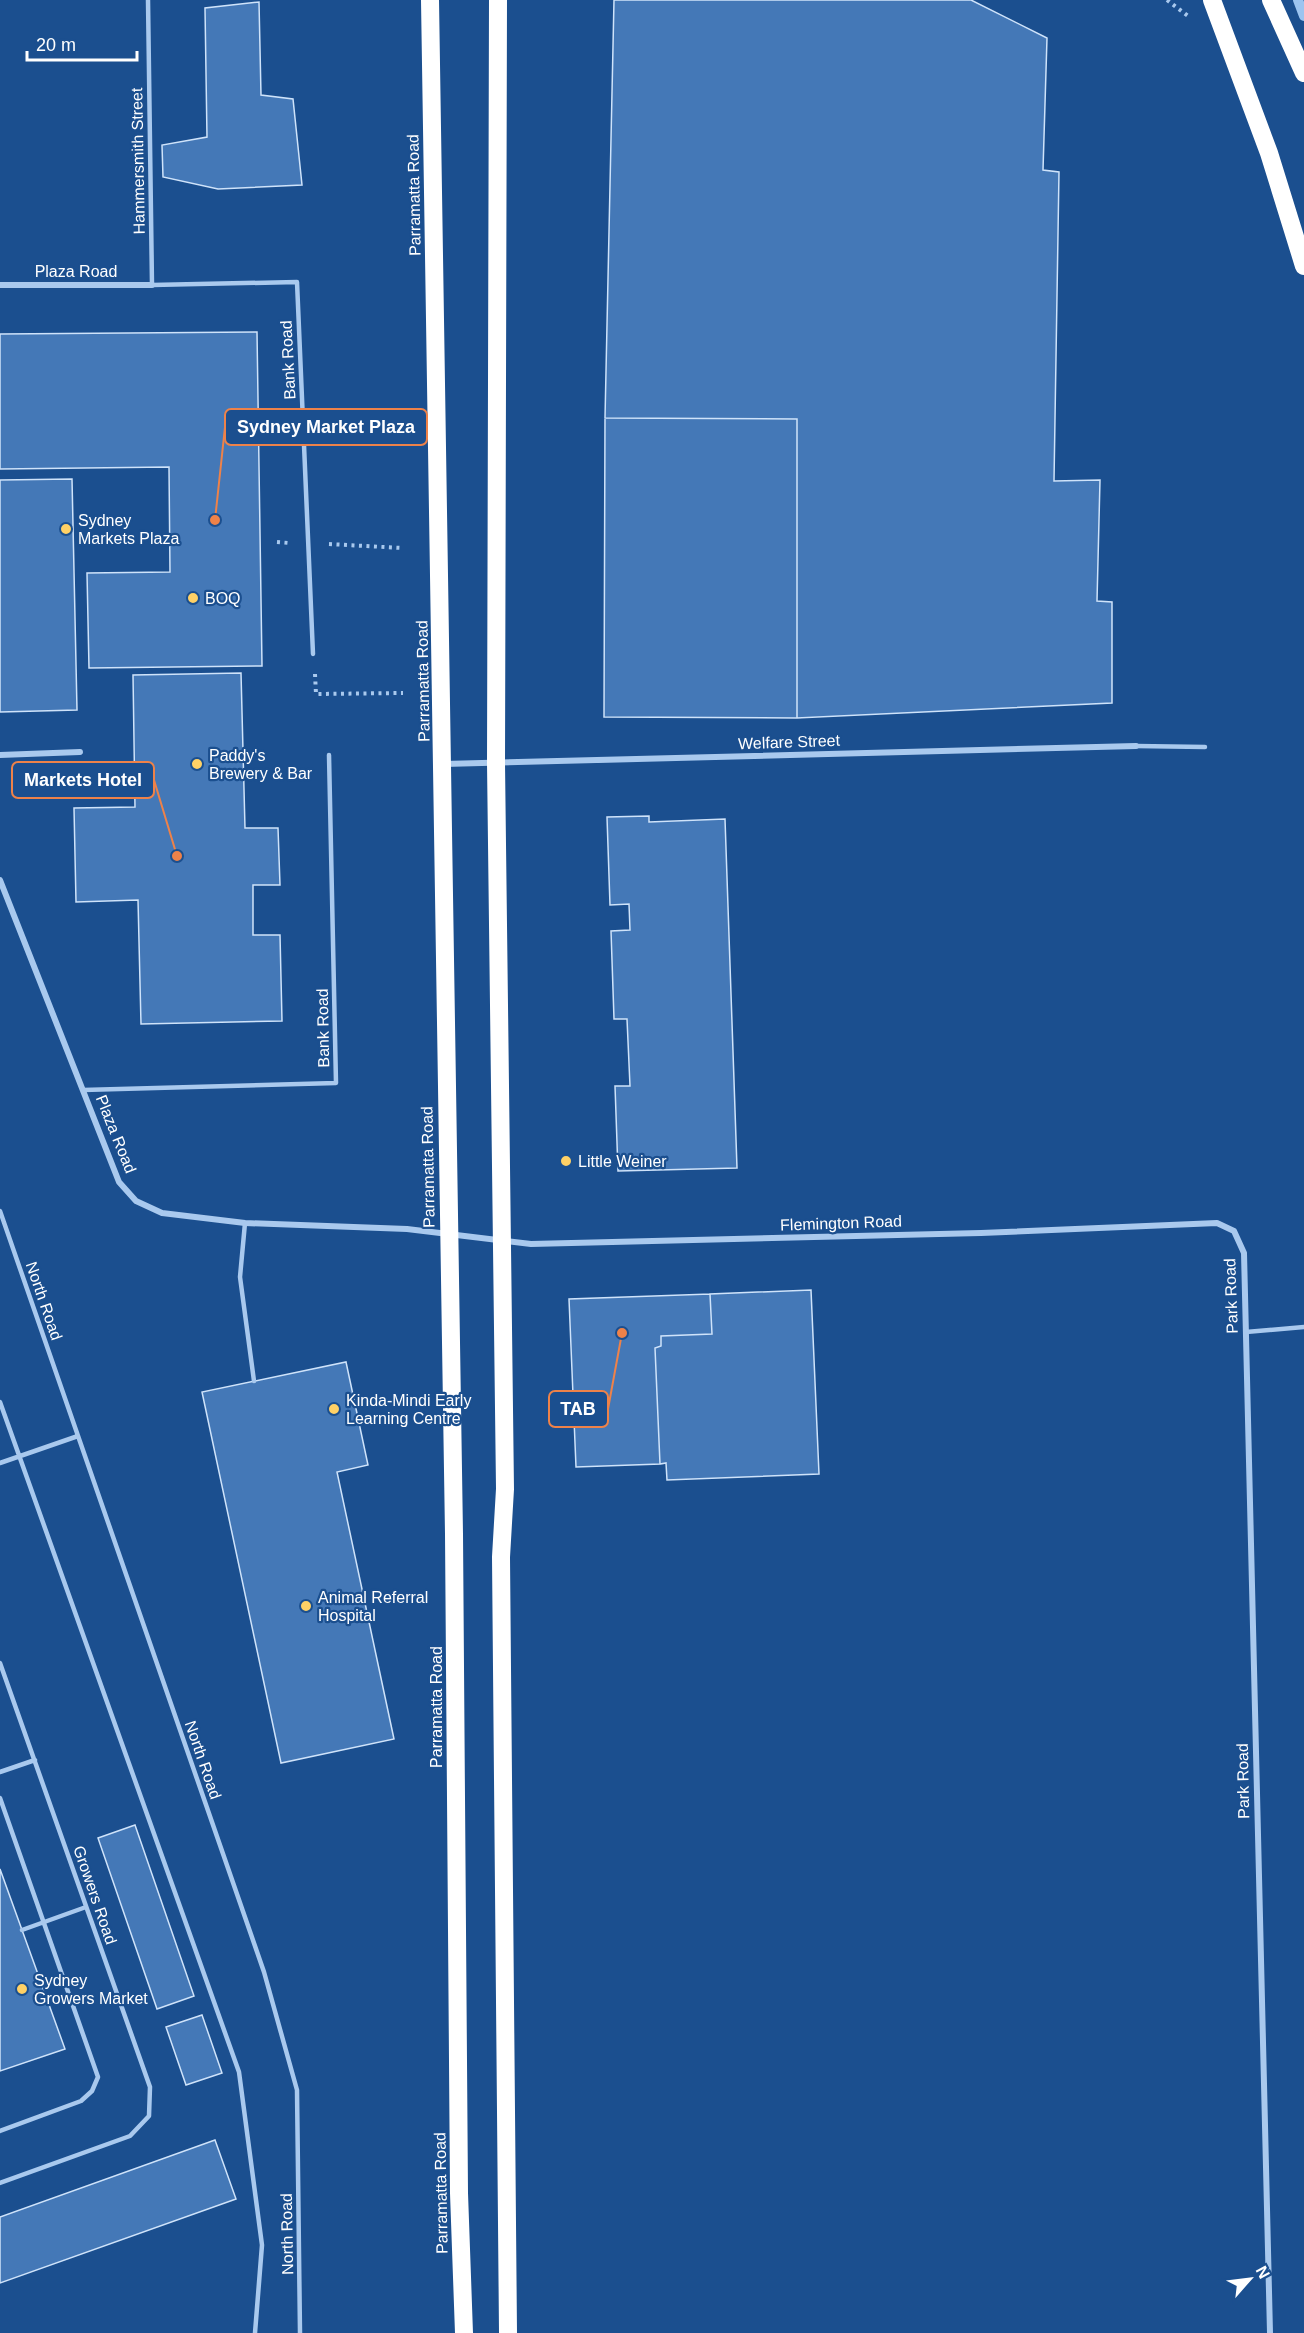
<svg xmlns="http://www.w3.org/2000/svg" width="1304" height="2333" font-family="Arial,sans-serif">
  <style>
    .lines { fill: none; stroke-linecap: round; stroke-linejoin: round }
    .stream { stroke: #9cc4f0; stroke-width: 10 }
    .building { fill: #4478b7; stroke: #cfe3fa; stroke-width: 1.5 }
    .path { stroke: #a9c9ee; stroke-width: 4; stroke-dasharray: 3 4.5; stroke-linecap: butt }
    .lane { stroke: #a9c9ee; stroke-width: 4.5 }
    .street { stroke: #a9c9ee; stroke-width: 6 }
    .highway { stroke: #fff; stroke-width: 18 }
    .poi-dot { fill: #ffd166; stroke: #1b4f8f; stroke-width: 2 }
    .labels { text-anchor: middle; dominant-baseline: central; stroke-width: 4.5; stroke-linejoin: round; paint-order: stroke }
    .street-label { font-size: 16px; fill: #fff; stroke: #1b4f8f }
    .poi-label { font-size: 16px; fill: #fff; stroke: #1b4f8f; text-anchor: start }
    .leader { fill: none; stroke: #ee8249; stroke-width: 2 }
    .callout-dot { fill: #ee8249; stroke: #1b4f8f; stroke-width: 2 }
    .callout { fill: #1b4f8f; stroke: #ee8249; stroke-width: 2 }
    .callout-label { font-size: 18px; text-anchor: middle; font-weight: bold; fill: #fff }
  </style>
  <rect width="100%" height="100%" fill="#1b4f8f"/>
  <g class="lines">
    <path class="stream" d="M1298 0 1304 16"/>
  </g>
  <path class="building" d="M614 0H971L1047 38 1043 170 1059 172 1054 481 1100 480 1097 601 1112 602V703L797 718V419L605 418Z
    M259 2 261 95 293 99 302 185 218 189 163 177 162 145 207 137 205 8Z
    M257 332 262 666 89 668 87 573 170 572 169 467 0 469V334Z
    M605 418 797 419V718L604 717Z
    M72 479 77 710 0 712V480Z
    M241 673 245 828H278L280 885H253V935H280L282 1021 141 1024 138 900 76 902 74 808 135 807 133 675Z
    M649 816V822L725 819 737 1168 618 1171 615 1086H630L627 1019H614L611 931 630 930 629 904 610 905 607 817Z
    M811 1290 819 1474 667 1480 666 1463 660 1464 655 1348 661 1346V1336L712 1334 710 1294Z
    M710 1294 712 1334 661 1336V1346L655 1348 660 1464 576 1467 569 1299Z
    M346 1362 368 1465 337 1472 394 1739 281 1763 202 1392Z
    M135 1825 194 1996 157 2009 98 1838Z
    M0 1869 65 2049 0 2071Z
    M202 2015 222 2073 186 2085 166 2027Z
    M215 2140 236 2199 0 2283V2217Z"/>
  <g class="lines">
    <path class="path" d="M1167 0 1188 16
      M277 542 289 543
      M329 544 402 548
      M315 674 316 694 403 693"/>
    <path class="lane" d="M148 0 152 285 297 282 313 654
      M1136 746 1205 747
      M83 1090 336 1083 329 755
      M0 1211 264 1972 297 2090 300 2333
      M245 1223 240 1277 254 1381
      M1246 1332 1304 1327
      M0 1402 239 2072 262 2245 255 2333
      M0 1463 78 1436
      M0 1663 150 2087 149 2116 130 2136 0 2183
      M0 1772 35 1760
      M0 1798 98 2077 92 2091 81 2101 0 2131
      M22 1930 86 1907"/>
    <path class="street" d="M0 285H152
      M0 755 80 752
      M444 764 1136 746
      M0 880 119 1182 136 1201 162 1213 245 1223 407 1229 531 1244 981 1233 1217 1223 1234 1231 1244 1253 1270 2333"/>
    <path class="highway" d="M430 0 454 1534 459 2193 464 2333
      M498 0 496 763 505 1489 501 1557 508 2333
      M1212 0 1269 153 1304 266
      M1271 0 1304 73"/>
  </g>
  <g class="poi-dot">
    <circle cx="66" cy="529" r="6"/>
    <circle cx="193" cy="598" r="6"/>
    <circle cx="197" cy="764" r="6"/>
    <circle cx="566" cy="1161" r="6"/>
    <circle cx="334" cy="1409" r="6"/>
    <circle cx="306" cy="1606" r="6"/>
    <circle cx="22" cy="1989" r="6"/>
  </g>
  <g class="labels">
    <g class="street-label">
      <text transform="translate(138 161) rotate(-91)">Hammersmith Street</text>
      <text transform="translate(414 195) rotate(-91)">Parramatta Road</text>
      <text x="76" y="271">Plaza Road</text>
      <text transform="translate(288 360) rotate(-93)">Bank Road</text>
      <text transform="translate(423 681) rotate(-91)">Parramatta Road</text>
      <text transform="translate(789 742) rotate(-2)">Welfare Street</text>
      <text transform="translate(323 1028) rotate(-91)">Bank Road</text>
      <text transform="translate(116 1134) rotate(68)">Plaza Road</text>
      <text transform="translate(428 1167) rotate(-91)">Parramatta Road</text>
      <text transform="translate(841 1223) rotate(-2)">Flemington Road</text>
      <text transform="translate(1231 1296) rotate(-92)">Park Road</text>
      <text transform="translate(44 1301) rotate(71)">North Road</text>
      <text transform="translate(436 1707) rotate(-90)">Parramatta Road</text>
      <text transform="translate(203 1760) rotate(71)">North Road</text>
      <text transform="translate(1243 1781) rotate(-91)">Park Road</text>
      <text transform="translate(95 1895) rotate(71)">Growers Road</text>
      <text transform="translate(441 2193) rotate(-91)">Parramatta Road</text>
      <text transform="translate(287 2234) rotate(-91)">North Road</text>
    </g>
    <g class="poi-label">
      <text x="78" y="520">Sydney<tspan x="78" dy="18">Markets Plaza</tspan></text>
      <text x="205" y="598">BOQ</text>
      <text x="209" y="755">Paddy's<tspan x="209" dy="18">Brewery &amp; Bar</tspan></text>
      <text x="578" y="1161">Little Weiner</text>
      <text x="346" y="1400">Kinda-Mindi Early<tspan x="346" dy="18">Learning Centre</tspan></text>
      <text x="318" y="1597">Animal Referral<tspan x="318" dy="18">Hospital</tspan></text>
      <text x="34" y="1980">Sydney<tspan x="34" dy="18">Growers Market</tspan></text>
    </g>
  </g>
  <path class="leader" d="M215 520L225 427M177 856L154 780M622 1333L608 1409"/>
  <g class="callout-dot">
    <circle cx="215" cy="520" r="6"/>
    <circle cx="177" cy="856" r="6"/>
    <circle cx="622" cy="1333" r="6"/>
  </g>
  <g class="callout">
    <rect x="225" y="409" width="202" height="36" rx="6"/>
    <rect x="12" y="762" width="142" height="36" rx="6"/>
    <rect x="549" y="1391" width="59" height="36" rx="6"/>
  </g>
  <g class="callout-label">
    <text x="326" y="433">Sydney Market Plaza</text>
    <text x="83" y="786">Markets Hotel</text>
    <text x="578" y="1415">TAB</text>
  </g>
  <g transform="translate(1250 2279) rotate(62)" stroke="#1b4f8f" stroke-width="4.5" paint-order="stroke">
  <path d="M0-4.5L10 22L0 15L-10 22Z" fill="#ffffff"/>
  <text y="-9" font-size="16" font-weight="bold" text-anchor="middle" fill="#ffffff">N</text>
  </g>
  <path d="M27 51v9h110v-9" fill="none" stroke="#ffffff" stroke-width="3"/>
  <text x="36" y="51" font-size="18" fill="#ffffff" stroke="#1b4f8f" stroke-width="4.5" paint-order="stroke">20 m</text>
</svg>
